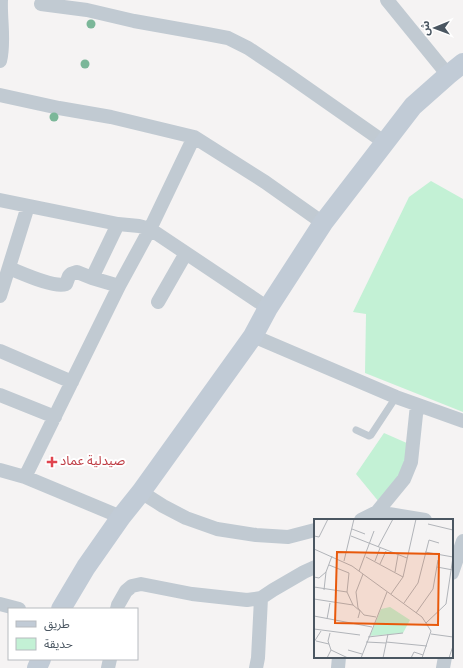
<svg xmlns="http://www.w3.org/2000/svg" width="463" height="668" font-family="Overpass,'Noto Sans Arabic',sans-serif">
  <style>
    .green { fill: #c3f1d5 }
    .lines { fill: none; stroke-linecap: round; stroke-linejoin: round }
    .lane { stroke: #c1cad2; stroke-width: 7 }
    .street { stroke: #c1cad2; stroke-width: 14 }
    .secondary { stroke: #c1cbd6; stroke-width: 20 }
    .tree { fill: #7bb799 }
    .health-dot { fill: #e0444e; stroke: #fff; stroke-width: 1.5 }
    .labels { text-anchor: middle; dominant-baseline: central; stroke-width: 4; stroke-linejoin: round; paint-order: stroke }
    .health-label { font-size: 13px; fill: #be3a42; stroke: #fff; text-anchor: start }
    .inset-road { fill: none; stroke: #b1b4b9; stroke-width: 1 }
    .view { fill: #e8590c; fill-opacity: 0.15; stroke: #e8590c; stroke-width: 2 }
    .inset-edge { fill: none; stroke: #4a5661; stroke-width: 2 }
  </style>
  <rect width="100%" height="100%" fill="#f5f3f3"/>
  <path class="green" d="M431 181 463 199V412L365 373 366 314 353 312 409 197Z
    M384 433 409 444 404 471 379 502 356 474Z"/>
  <g class="lines">
    <path class="lane" d="M356 430 369 436 371 435 396 397"/>
    <path class="street" d="M387 0 448 75
      M41 4 87 10 134 21 207 34 228 38 248 48 284 72 384 142
      M0 61C5 42 0 19 1 0
      M0 95 59 108 111 117 194 137 265 182 323 223
      M0 200 118 224 139 226 150 229 268 308
      M9 268C22 273 53 288 66 284L69 276 71 274 77 272 92 278 119 286
      M92 278 118 224
      M0 296 28 206
      M158 302 186 253
      M253 336 396 397 463 421
      M0 351 72 382
      M0 395 55 417
      M0 470 25 477 121 517
      M25 477 119 286 150 229 194 137
      M141 492 163 506 186 518 217 529 256 535 288 537 315 530
      M372 517 377 512 425 520
      M361 520 377 512 404 479 411 462 417 405
      M452 573 463 541
      M0 604 19 609
      M117 609 118 605 126 591 132 586 141 584 192 594 247 600 261 598 273 590 304 572 315 567
      M108 668 110 659
      M256 668 258 658 261 598
      M338 668 339 657
      M443 668 445 657"/>
    <path class="secondary" d="M61 609 86 567 121 517 141 492 253 336 268 308 323 223 413 106 448 75 463 63
      M37 668 41 659"/>
  </g>
  <g class="tree">
    <circle cx="91" cy="24" r="4.5"/>
    <circle cx="85" cy="64" r="4.5"/>
    <circle cx="54" cy="117" r="4.5"/>
  </g>
  <path class="health-dot" d="M50 456h4v4h4v4h-4v4h-4v-4h-4v-4h4z"/>
  <g class="labels">
    <g class="health-label">
      <text x="60" y="462">صيدلية عماد</text>
    </g>
  </g>
  <g transform="translate(314 519)">
    <rect width="139" height="139" fill="#f5f3f3"/>
    <path d="M76 88 96 101 89 114 56 117 67 90Z" fill="#c3f1d5"/>
    <path class="inset-road" d="M114 5 139 11M38 10 51 15M0 17 5 18 14 0M37 17 93 39M64 28 79 0M0 30 38 47 108 98 117 112 108 139M111 33 139 38 132 85 112 104M52 38 89 58M30 42 40 0M61 42 66 29M66 45 72 32M15 46 35 54 33 73 39 86 46 92 44 99M123 48 139 51M45 52 60 12M81 53 84 36M49 55 42 73 44 89 50 96 62 98M0 58 5 59 12 53M0 68 33 73M10 71 12 53 18 37M77 75 89 58 102 0M0 80 39 86M90 84 104 64 115 21 125 24M102 94 119 70 124 41M0 97 58 108M13 100 16 84M0 110 46 116M16 114 14 122 17 131M117 115 139 118M54 118 89 114M2 122 15 125M0 123 7 112M52 123 72 124M72 123 113 127M34 131 48 135M13 139 17 131 34 139M47 139 73 73M69 139 74 115M97 139 100 133 109 136M135 139 139 127"/>
    <path class="view" d="M23 33 125 35 124 106 21 104Z"/>
    <rect width="139" height="139" class="inset-edge"/>
  </g>
  <rect x="8" y="608" width="130" height="52" fill="#ffffff" stroke="#b7bbc0"/>
  <rect x="16" y="621" width="20" height="6" fill="#c1cbd6" stroke="#b7bbc0"/>
  <text x="44" y="628" font-size="12" fill="#4a5661">طريق</text>
  <rect x="16" y="638" width="20" height="12" fill="#c3f1d5" stroke="#b7bbc0"/>
  <text x="44" y="648" font-size="12" fill="#4a5661">حديقة</text>
  <g transform="translate(435 28) rotate(269)" stroke="#ffffff" stroke-width="3" paint-order="stroke">
  <path d="M0-3L7 15L0 10L-7 15Z" fill="#4a5661"/>
  <text y="-6" font-size="11" font-weight="bold" text-anchor="middle" fill="#4a5661">ش</text>
  </g>
</svg>
